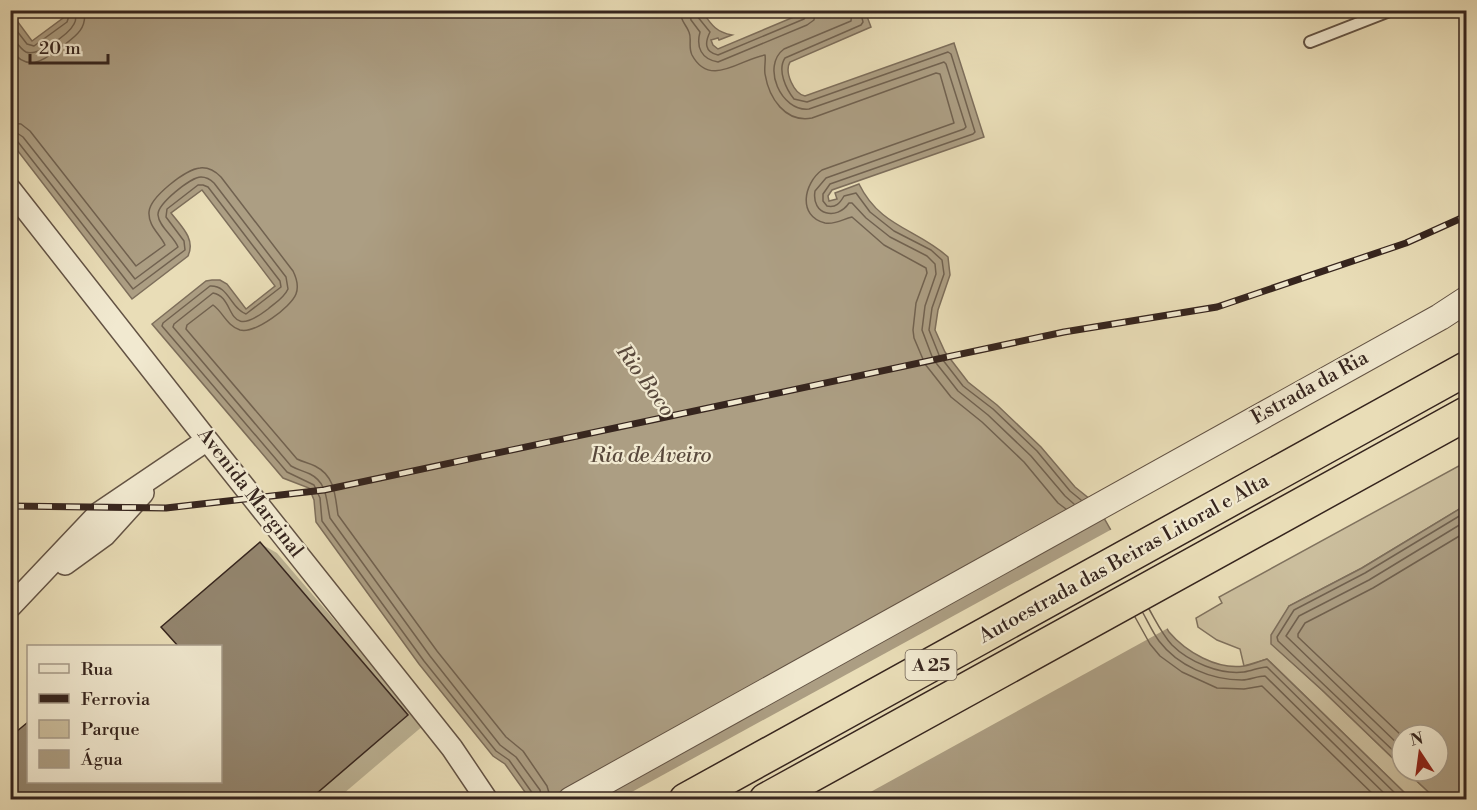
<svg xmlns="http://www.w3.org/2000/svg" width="1477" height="810" font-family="'Libre Bodoni',serif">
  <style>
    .green { fill: #cbbe9d; stroke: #80725e; stroke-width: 1.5 }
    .water { fill: #ac9e83; stroke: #7d6e5b; stroke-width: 1.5 }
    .pier { fill: #e9ddb7 }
    .shadow { fill: #0003 }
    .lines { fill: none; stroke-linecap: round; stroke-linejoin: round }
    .shore { stroke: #716250; stroke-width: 1.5 }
    .building { fill: #93856e; stroke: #36251e; stroke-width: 1.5 }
    .service-casing { stroke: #635344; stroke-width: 14 }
    .minor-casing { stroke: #635344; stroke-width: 24 }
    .tertiary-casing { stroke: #635344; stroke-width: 28 }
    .motorway-casing { stroke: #36251e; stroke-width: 36 }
    .service { stroke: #f1e9d0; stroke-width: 10 }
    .minor { stroke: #f1e9d0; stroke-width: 21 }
    .tertiary { stroke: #f1e9d0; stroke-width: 26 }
    .motorway { stroke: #e9ddb7; stroke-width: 33 }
    .rail-casing { stroke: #36251e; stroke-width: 7 }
    .rail { stroke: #f1e9d0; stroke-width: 4.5; stroke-dasharray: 14; stroke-linecap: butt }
    .labels { text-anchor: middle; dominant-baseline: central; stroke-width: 4.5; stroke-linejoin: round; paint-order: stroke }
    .shield { fill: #f1e9d0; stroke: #6e6053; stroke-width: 1.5 }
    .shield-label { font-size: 18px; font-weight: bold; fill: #36251e }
    .street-label { font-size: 20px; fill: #36251e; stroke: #f1e9d0 }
    .water-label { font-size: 21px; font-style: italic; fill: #59493c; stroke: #f1e9d0 }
  </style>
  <rect width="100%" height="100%" fill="#e9ddb7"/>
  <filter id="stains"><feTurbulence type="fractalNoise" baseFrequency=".00333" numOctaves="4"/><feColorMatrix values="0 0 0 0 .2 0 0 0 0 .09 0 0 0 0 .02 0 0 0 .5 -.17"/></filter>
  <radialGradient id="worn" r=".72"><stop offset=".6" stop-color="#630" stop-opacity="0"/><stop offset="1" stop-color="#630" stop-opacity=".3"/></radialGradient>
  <path class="green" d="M1466 462V505L1362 568 1289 606 1272 644 1322 690 1402 767V771H1406L1436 799H1411L1267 659 1244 666 1240 649 1217 640 1198 627 1196 618 1222 603 1219 597Z"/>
  <path class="water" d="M58 10H701C711 24 715 32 732 35L719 40 718 38 711 40 713 45 718 49 808 11H865L871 27 790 62C784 72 794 94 805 96L954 43 984 137 832 190 828 196 829 201 837 199 835 193 859 184C880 227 917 229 948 257L950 275 938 310 935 330 945 352 968 382 997 405 1041 447 1075 487 1096 504 1169 632C1186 652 1217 670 1244 666 1252 665 1260 661 1267 659L1411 799H530L505 764 493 756 419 664 316 522 314 500 309 488 283 478 152 324 206 281 212 280H220L227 284 246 309 275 286 202 190 171 213C181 226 196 239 188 256L132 299 11 142 10 15 15 18 32 41 63 18Z
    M1466 505V799H1436L1406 771H1438V735H1402V767L1322 690 1271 644V635L1289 606 1362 568Z"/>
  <path class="pier" d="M1114 528 1170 627 856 800 619 799Z"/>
  <path class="shadow" d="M261 544 277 553 424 725 336 800H10V739L28 724V782H220V646H179L163 627Z"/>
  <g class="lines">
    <path class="shore" d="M680 10C680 21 686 24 689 32 692 39 688 47 692 55 710 89 742 58 765 55 766 60 764 67 765 74 769 98 785 123 812 118L936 73 940 74 954 123 822 170C804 183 797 216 825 223 835 225 843 219 852 217L884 245 926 268 927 273 916 303 913 330 914 338 925 364 951 397 982 422 1024 462 1058 503 1066 509
      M689 10 691 20 700 32C696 47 701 59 718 62L807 25 814 20 815 10
      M697 10V16L710 32C705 42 704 52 718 55L804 19 807 15 808 10
      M852 10 851 21 784 49C761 66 781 112 809 109L944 62 946 64 966 127 964 129 826 178 815 191C811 215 837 221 849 203H852L866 218 890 237 927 256 935 264 936 274 925 306 922 330 933 359 958 391 988 415 1031 456 1065 496 1074 504
      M860 10 863 22 861 25 785 58C777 70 786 89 794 99L807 102 948 52 951 54 975 132 973 134 830 184 823 194V201L827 206C836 208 840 203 844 196L856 193 870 212 894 231 931 250 942 260 944 274 932 308 929 330 939 355 963 386 993 409 1037 451 1070 491 1081 500
      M10 22 27 44 34 46 67 22 69 16 66 10
      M10 34C15 40 20 49 26 52 37 57 69 34 74 24 77 20 76 15 75 10
      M10 49C27 72 42 62 60 48 73 38 88 30 84 10
      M10 123 21 124 30 131 136 266 165 245C160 234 148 226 149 212 150 197 186 169 200 168 209 167 215 171 221 177L293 271C297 279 299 286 296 294 291 307 255 334 240 330 227 326 223 312 213 305L187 325 186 329 297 459C303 462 309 463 315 466 335 476 335 495 338 515L437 651 506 737 523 751 547 786 551 800
      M10 132 17 133 23 137 135 279 178 247C174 236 159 227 158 215 157 204 191 177 201 177 207 177 210 179 214 183L286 277 288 289C284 298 275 303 268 309 224 343 237 297 213 293L174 324 173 327 291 466C298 470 304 471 310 474 328 483 326 501 330 518L430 656 500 745 516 757 540 790 542 800
      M10 139 18 142 133 289 185 250 184 241 166 217 167 209 198 185H203L208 187 280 281 281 287 246 314C230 308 229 285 210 286L163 323 162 326 287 472 314 485 320 498 322 521 424 661 496 751 509 760 533 794 534 800
      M1149 609C1156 621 1162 634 1172 645 1189 662 1220 675 1244 672 1252 671 1259 667 1267 667L1402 800
      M1143 613C1148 622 1153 633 1159 641 1178 666 1211 680 1242 680 1250 680 1257 676 1265 676L1391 800
      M1135 617 1150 644 1160 656 1182 672 1217 688 1244 689 1262 686 1379 800
      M1402 736 1298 637V634L1305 623 1373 588 1466 532
      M1402 748 1286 636 1299 616 1369 580 1466 521
      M1402 759 1278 641 1277 637 1294 610 1365 573 1466 512"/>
  </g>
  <path class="building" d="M260 542 408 715 309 800H10V737L28 722V782H220V646H178L161 627Z"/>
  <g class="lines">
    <defs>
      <path id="service" d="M1310 42 1392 10"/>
      <path id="minor" d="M10 189 207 440 452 748 487 800
        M65 564 105 535 143 493
        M10 607 99 513 207 440"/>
      <path id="tertiary" d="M571 800 1440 317 1466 300"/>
      <path id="motorway" d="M686 800 1466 369
        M766 800 1466 414"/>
    </defs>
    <use href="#service" class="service-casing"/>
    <use href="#minor" class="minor-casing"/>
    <use href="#tertiary" class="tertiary-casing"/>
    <use href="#motorway" class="motorway-casing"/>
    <use href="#service" class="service"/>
    <use href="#minor" class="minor"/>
    <use href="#tertiary" class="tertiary"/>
    <use href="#motorway" class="motorway"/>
    <defs>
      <path id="rail" d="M10 506 166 508 324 490 1064 332 1217 307 1406 243 1466 216"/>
    </defs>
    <use href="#rail" class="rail-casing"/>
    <use href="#rail" class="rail"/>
  </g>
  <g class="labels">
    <rect class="shield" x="905.5" y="650" width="51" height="30" rx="4.5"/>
    <g class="shield-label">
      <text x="931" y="665">A 25</text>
    </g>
    <g class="street-label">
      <text transform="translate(1310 388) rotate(-29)">Estrada da Ria</text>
      <text transform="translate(250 493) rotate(52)">Avenida Marginal</text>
      <text transform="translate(1124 559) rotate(-29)">Autoestrada das Beiras Litoral e Alta</text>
    </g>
    <g class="water-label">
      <text transform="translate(645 381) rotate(54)">Rio Boco</text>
      <text x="651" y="456">Ria de Aveiro</text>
    </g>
  </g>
  <rect width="1477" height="810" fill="none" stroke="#e9ddb7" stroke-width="36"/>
  <rect x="12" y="12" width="1453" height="786" fill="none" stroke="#36251e" stroke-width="3"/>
  <rect x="18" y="18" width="1441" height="774" fill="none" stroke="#36251e" stroke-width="1.5"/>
  <rect x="27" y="645" width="195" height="138" fill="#f1e9d0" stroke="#a69b89" stroke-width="1.5"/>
  <rect x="39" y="664" width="30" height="9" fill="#f1e9d0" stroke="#a69b89" stroke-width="1.5"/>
  <text x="81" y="675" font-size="18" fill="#36251e">Rua</text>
  <rect x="39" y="694" width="30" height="9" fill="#36251e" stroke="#a69b89" stroke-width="1.5"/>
  <text x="81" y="705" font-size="18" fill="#36251e">Ferrovia</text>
  <rect x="39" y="720" width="30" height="18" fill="#cbbe9d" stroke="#a69b89" stroke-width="1.5"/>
  <text x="81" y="735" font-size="18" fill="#36251e">Parque</text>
  <rect x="39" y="750" width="30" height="18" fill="#ac9e83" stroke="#a69b89" stroke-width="1.5"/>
  <text x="81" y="765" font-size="18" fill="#36251e">Água</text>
  <g transform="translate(1420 753) rotate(347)"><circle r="28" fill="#f1e9d0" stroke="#a69b89" stroke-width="1.5"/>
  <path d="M0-4.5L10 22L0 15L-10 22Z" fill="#8f2418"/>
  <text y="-9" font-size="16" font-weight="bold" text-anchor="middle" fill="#36251e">N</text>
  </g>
  <path d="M30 54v9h78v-9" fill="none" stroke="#36251e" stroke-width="3"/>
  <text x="39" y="54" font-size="18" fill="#36251e" stroke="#f1e9d0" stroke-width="4.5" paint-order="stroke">20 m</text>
  <rect width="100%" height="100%" filter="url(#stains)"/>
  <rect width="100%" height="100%" fill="url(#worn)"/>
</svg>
